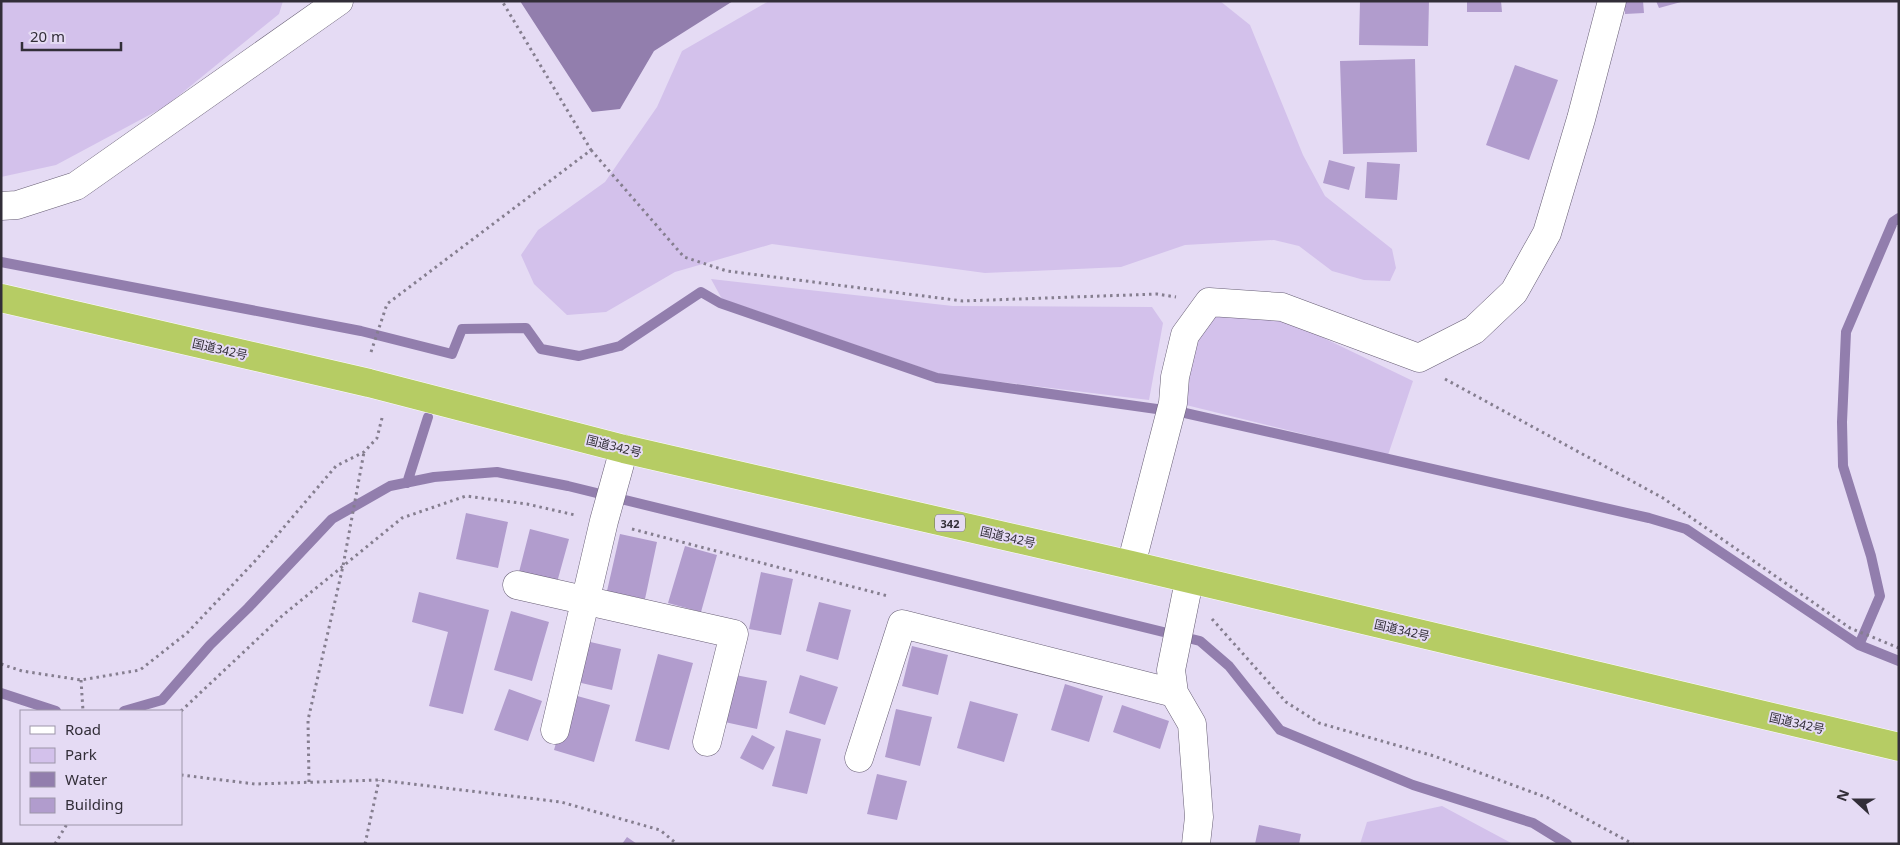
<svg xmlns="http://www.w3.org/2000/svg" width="1900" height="845" font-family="'Noto Sans','Noto Sans JP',sans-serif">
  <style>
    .green { fill: #d3c1eb }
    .water { fill: #927ead }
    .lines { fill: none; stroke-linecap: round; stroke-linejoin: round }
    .stream { stroke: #927ead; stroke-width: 10 }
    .building { fill: #b19ccd }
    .minor-casing { stroke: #685f75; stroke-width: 29 }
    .trunk-casing { stroke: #fff; stroke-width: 29 }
    .path { stroke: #857e8f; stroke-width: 3; stroke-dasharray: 2.5 4; stroke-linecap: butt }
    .minor { stroke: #fff; stroke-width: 28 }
    .trunk { stroke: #b6cc64; stroke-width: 28 }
    .labels { text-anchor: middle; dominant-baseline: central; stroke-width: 4; stroke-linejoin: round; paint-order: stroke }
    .shield { fill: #e5dbf4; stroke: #686270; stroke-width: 1 }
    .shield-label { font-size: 11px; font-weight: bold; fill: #322e38 }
    .street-label { font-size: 12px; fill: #322e38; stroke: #e5dbf4 }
  </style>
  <rect width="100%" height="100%" fill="#e5dbf4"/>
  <path class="green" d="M1 1H283L279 14 166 106 56 165 1 177Z
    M769 1H1220L1250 25 1303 155 1325 196 1392 249 1396 268 1390 281 1364 280 1332 271 1299 246 1274 240 1185 245 1121 267 985 273 772 244 675 272 606 312 567 315 534 284 521 255 538 230 605 182 657 107 682 51Z
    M711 279 953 306 1152 307 1163 323 1149 400 943 375 722 299Z
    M1215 315 1278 316 1413 381 1388 455 1186 405 1185 364 1197 332Z
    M1442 806 1513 844H1360L1367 822Z"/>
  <path class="water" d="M520 1H733L654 51 620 109 592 112Z"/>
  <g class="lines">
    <path class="stream" d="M1 262 361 331 452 354 462 329 526 328 541 349 579 356 620 346 701 292 720 303 937 378 1185 413 1649 518 1686 529 1859 645 1899 661
      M407 483 428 417
      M1859 645 1880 596 1871 556 1843 466 1842 422 1846 332 1893 222 1899 218
      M1 693 56 711
      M124 711 162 700 210 645 248 608 332 519 390 486 434 477 497 472 568 486 1200 641 1229 666 1280 730 1413 785 1533 823 1567 844"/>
  </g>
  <path class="building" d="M1360 1H1429L1428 46 1359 45Z
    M1467 1H1501L1502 12H1467Z
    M1625 1H1643L1644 13 1625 14Z
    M1656 1H1680L1681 2 1659 8Z
    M1415 59 1417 152 1343 154 1340 61Z
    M1515 65 1558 80 1529 160 1486 145Z
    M1329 160 1355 167 1349 190 1323 183Z
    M1367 162 1400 164 1397 200 1365 198Z
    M466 513 508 522 498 568 456 559Z
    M530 529 569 539 556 586 518 576Z
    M620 534 657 542 645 599 607 591Z
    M685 546 717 555 701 612 668 603Z
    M761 572 793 579 781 635 749 629Z
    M419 592 489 610 463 714 429 706 448 632 412 622Z
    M819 602 851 610 838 660 806 651Z
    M511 611 549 622 532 681 494 670Z
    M586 641 621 649 612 690 577 682Z
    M912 646 948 655 938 695 902 686Z
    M658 654 693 663 669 750 635 741Z
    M730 674 767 681 757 729 720 721Z
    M800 675 838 687 825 725 789 713Z
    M1065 684 1103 696 1089 742 1051 730Z
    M509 689 542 701 528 741 494 730Z
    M570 694 610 705 594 762 554 750Z
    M970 701 1018 714 1004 762 957 748Z
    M1122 705 1169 721 1160 749 1113 732Z
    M896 709 932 717 920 766 885 757Z
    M786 730 821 739 807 794 772 786Z
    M752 735 775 747 763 770 740 758Z
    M877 774 907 781 897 820 867 814Z
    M1259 825 1301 834 1299 844H1255Z
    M627 837 637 844H622Z"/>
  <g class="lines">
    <defs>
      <path id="minor" d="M1 206 17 205 76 186 339 1
        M1131 565 1173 403 1175 377 1185 335 1209 302 1282 307 1419 358 1474 330 1514 292 1547 233 1581 119 1612 1
        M517 585 734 634 707 742
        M1174 693 1171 670 1187 591V579
        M555 730 604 521 624 449
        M859 758 902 624 1174 693 1192 724 1199 817 1196 844"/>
      <path id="trunk" d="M1 298 369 383 624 449 1131 565 1899 747"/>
    </defs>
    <use href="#minor" class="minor-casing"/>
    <use href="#trunk" class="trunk-casing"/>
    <path class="path" d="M591 150 684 257 727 271 963 301 1157 294 1176 297
      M371 352 387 304 591 150 502 1
      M1445 379 1663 498 1850 628 1899 648
      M632 529 888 596
      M1212 619 1286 702 1319 723 1434 756 1548 798 1633 844
      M1 664 22 671 81 680 140 670 187 633 256 560 336 466 364 452 377 438 382 418
      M81 680 83 711
      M181 711 283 615 402 518 466 496 527 504 575 515
      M181 775 255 784 379 780 561 802 660 830 677 844
      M309 782 308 720 343 566 364 452
      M55 844 67 824
      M365 844 379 780"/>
    <use href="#minor" class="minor"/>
    <use href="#trunk" class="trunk"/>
  </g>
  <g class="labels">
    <rect class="shield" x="935" y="514.5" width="30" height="17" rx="4"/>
    <g class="shield-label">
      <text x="950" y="523">342</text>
    </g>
    <g class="street-label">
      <text transform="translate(220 349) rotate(13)">国道342号</text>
      <text transform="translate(614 446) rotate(14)">国道342号</text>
      <text transform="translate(1008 537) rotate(13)">国道342号</text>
      <text transform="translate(1402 630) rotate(13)">国道342号</text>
      <text transform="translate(1797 723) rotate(13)">国道342号</text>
    </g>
  </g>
  <rect width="1900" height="845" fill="none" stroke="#322e38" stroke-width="5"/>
  <rect x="20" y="710" width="162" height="115" fill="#e5dbf4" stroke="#9d96a9"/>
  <rect x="30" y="726" width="25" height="8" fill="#ffffff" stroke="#9d96a9"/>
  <text x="65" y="735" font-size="15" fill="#322e38">Road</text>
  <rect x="30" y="748" width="25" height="15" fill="#d3c1eb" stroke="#9d96a9"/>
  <text x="65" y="760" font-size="15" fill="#322e38">Park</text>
  <rect x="30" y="772" width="25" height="15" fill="#927ead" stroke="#9d96a9"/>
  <text x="65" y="785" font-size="15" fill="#322e38">Water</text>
  <rect x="30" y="798" width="25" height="15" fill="#b19ccd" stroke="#9d96a9"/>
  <text x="65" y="810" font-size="15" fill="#322e38">Building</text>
  <g transform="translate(1855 800) rotate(291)" stroke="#e5dbf4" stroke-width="4" paint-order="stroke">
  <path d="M0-4L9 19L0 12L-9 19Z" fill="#322e38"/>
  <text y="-8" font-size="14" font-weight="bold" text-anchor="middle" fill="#322e38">N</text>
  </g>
  <path d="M22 42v8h99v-8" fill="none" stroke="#322e38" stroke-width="2.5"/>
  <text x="30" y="42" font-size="15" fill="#322e38" stroke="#e5dbf4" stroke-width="4" paint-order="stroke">20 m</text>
</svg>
